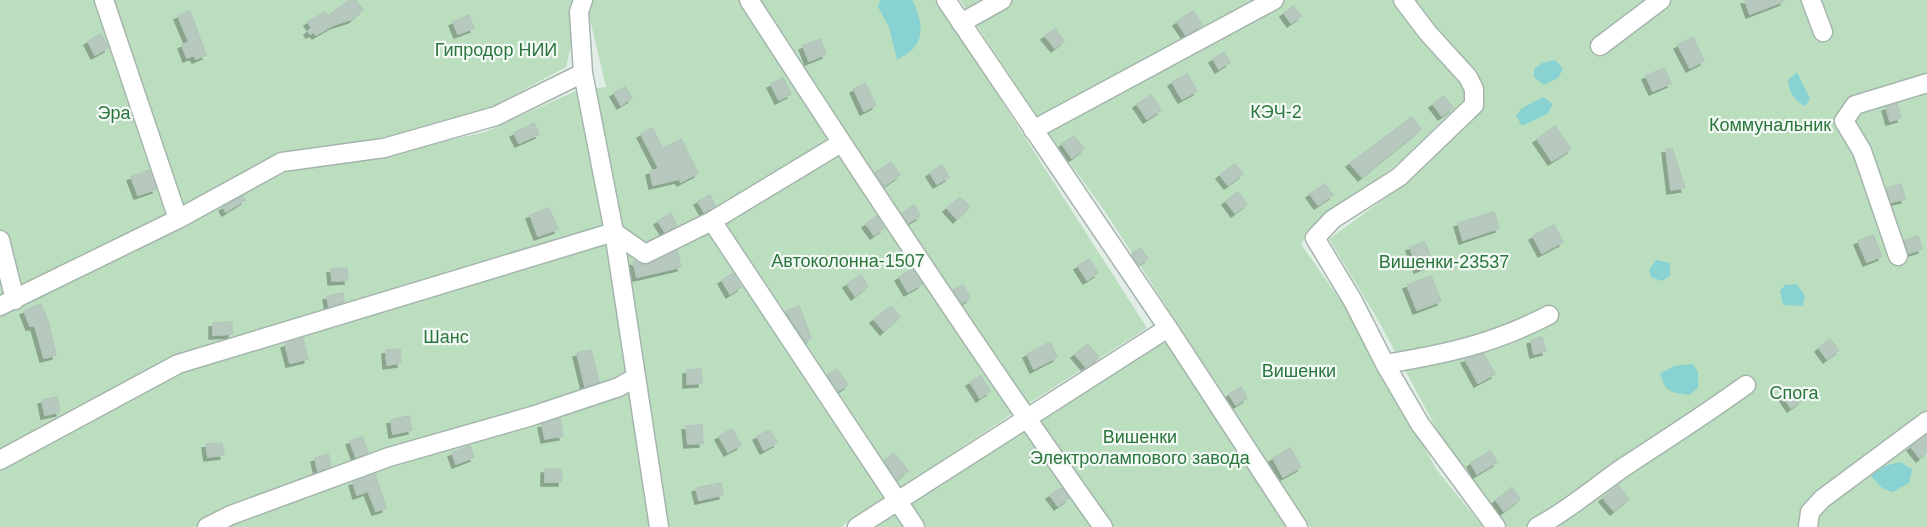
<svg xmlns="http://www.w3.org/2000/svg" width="1927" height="527" font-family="Arial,sans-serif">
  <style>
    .green { fill: #bbdebf }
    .water { fill: #89d2d3 }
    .building { fill: #b7c8bf; stroke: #b4c7bc; stroke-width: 1.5; filter: url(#shadow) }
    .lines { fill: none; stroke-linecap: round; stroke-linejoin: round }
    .minor-casing { stroke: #a5b5ad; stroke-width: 21 }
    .minor { stroke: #fff; stroke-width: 18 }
    .labels { text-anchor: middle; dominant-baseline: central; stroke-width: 4.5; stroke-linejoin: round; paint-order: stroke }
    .park-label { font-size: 18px; fill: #2b763d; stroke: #f3f9f5 }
  </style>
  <defs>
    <filter id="shadow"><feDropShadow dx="-4" dy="4" stdDeviation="0" flood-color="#0004"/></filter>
  </defs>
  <rect width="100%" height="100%" fill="#e2ede7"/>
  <path class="green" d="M0 0H572L576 26 566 67 477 115 377 139 297 150 0 297Z
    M593 0H937L1147 328 1012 414 841 527H0V313L296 167 374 157 485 132 578 90 606 87 588 11Z
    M960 0H1927V527H1506L1450 454 1378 320 1329 239 1406 183 1465 128 1455 115 1393 168 1320 218 1301 244 1362 331 1436 469 1483 527H1310L1102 207 1049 135Z
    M1162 337 1291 527H866Z"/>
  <path class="water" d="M880 0H912C920 15 926 36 913 49 908 53 902 57 897 60L889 27 878 7Z
    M1555 60 1563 69 1558 78 1544 85 1534 77V69L1542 63Z
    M1797 72 1810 99 1805 106C1794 101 1789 92 1788 80Z
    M1543 97 1553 104 1547 114 1522 126 1516 116 1521 109Z
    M1656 260 1670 263V276L1662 281 1651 277 1649 270Z
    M1797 284 1805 296 1803 306 1783 305 1780 291 1785 285Z
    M1693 364 1698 372V388L1689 395C1671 392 1666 393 1660 374L1674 366Z
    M1900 462 1912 469 1909 483 1892 492 1882 488 1871 476 1884 466Z"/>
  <path class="building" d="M350 0H355L363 10 352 19 333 25 316 35 314 32 310 34 308 31 312 28 308 22 325 12 328 16Z
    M1745 0H1784V1L1750 14Z
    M1293 6 1301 16 1291 23 1284 13Z
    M190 11 206 55 196 59 194 55 187 58 182 45 189 42 178 16Z
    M1193 11 1202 25 1186 35 1177 22Z
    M469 15 474 28 458 34 453 22Z
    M1055 29 1064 41 1055 48 1045 36Z
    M101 34 108 48 95 55 88 41Z
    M1693 37 1704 61 1690 68 1678 45Z
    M820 39 826 54 809 61 803 46Z
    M1224 52 1230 62 1219 69 1213 59Z
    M1664 68 1671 83 1653 91 1646 76Z
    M1187 74 1197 91 1182 99 1172 82Z
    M783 78 791 94 779 100 771 84Z
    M865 83 876 105 864 111 854 89Z
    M625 87 632 98 621 105 614 93Z
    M1151 95 1161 110 1147 119 1137 104Z
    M1444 96 1453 108 1442 116 1433 104Z
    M1897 104 1901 118 1890 121 1886 107Z
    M1412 117 1421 129 1362 177 1350 163Z
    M534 123 539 134 519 143 514 133Z
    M1555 126 1571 149 1552 161 1537 139Z
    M652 128 663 149 681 139 698 173 681 182 679 179 653 185 650 171 659 169 641 134Z
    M1074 136 1084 149 1072 158 1062 144Z
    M1672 148 1685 188 1671 190 1666 149Z
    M891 162 900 175 884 186 875 173Z
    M1235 164 1243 174 1228 185 1220 175Z
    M942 165 949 177 937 184 930 173Z
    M149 170 156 189 138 195 131 177Z
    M1325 184 1333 195 1318 205 1310 194Z
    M1901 184 1905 199 1891 202 1887 188Z
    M1238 192 1247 204 1235 213 1226 201Z
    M710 195 715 206 704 212 698 201Z
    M243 196 245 200 226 212 223 207Z
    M960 197 970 207 957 219 947 208Z
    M914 205 920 216 908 223 902 213Z
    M549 208 558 229 538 236 530 215Z
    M1494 212 1499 228 1463 240 1458 223Z
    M671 213 676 225 665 232 658 221Z
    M877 216 884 228 874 235 866 224Z
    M1554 225 1563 242 1542 253 1533 236Z
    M1873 235 1882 256 1867 262 1858 241Z
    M1918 236 1922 249 1909 253 1905 240Z
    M1425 242 1433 263 1418 269 1410 247Z
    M1140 248 1148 258 1139 265 1132 254Z
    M677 251 681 267 637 277 633 261 644 265 649 264Z
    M1089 259 1098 273 1087 280 1078 266Z
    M347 268 348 280 332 281 331 269Z
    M912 269 922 284 908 292 899 277Z
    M733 273 741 287 730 294 722 280Z
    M861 275 868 286 855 296 847 284Z
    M1431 276 1441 301 1417 310 1407 285Z
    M963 285 970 298 962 303 953 290Z
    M343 293 344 302 329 307 327 296Z
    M41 304 48 321 56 355 44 358 35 326H30L24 311Z
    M799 306 811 338 806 342 786 311Z
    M891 306 900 317 884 331 874 319Z
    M232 322V334L213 335V323Z
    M1542 337 1546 351 1534 354 1531 340Z
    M303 338 308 359 290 363 285 344Z
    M1830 339 1839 350 1827 359 1819 348Z
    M1050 342 1057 357 1034 369 1027 354Z
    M1088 344 1099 358 1086 367 1075 354Z
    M400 349 401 363 387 365 386 350Z
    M591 350 599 382 585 386 577 353Z
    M1484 354 1495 374 1478 383 1465 359Z
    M701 369 702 383 687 384V370Z
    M837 369 848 385 838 391 828 375Z
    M981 376 990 391 980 398 970 382Z
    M1241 387 1247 398 1236 405 1229 394Z
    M1794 388 1802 400 1791 408 1783 396Z
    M57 397 60 412 45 415 42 400Z
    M409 416 412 430 393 434 391 420Z
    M560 419 563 436 545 439 542 424Z
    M702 425 703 443 688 444 686 426Z
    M732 429 741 445 728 452 719 436Z
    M770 430 777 443 764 450 757 436Z
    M1927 435V452L1920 458 1911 447Z
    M362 437 368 453 356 457 350 441Z
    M222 443 224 455 208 457 206 444Z
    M470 446 474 457 456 464 452 453Z
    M1290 448 1301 467 1283 477 1273 458Z
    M1490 451 1497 462 1477 474 1471 463Z
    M894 453 908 471 897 480 884 461Z
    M328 454 331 466 318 471 315 458Z
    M545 469H561L562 482H545Z
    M375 474 386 508 376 511 368 491 357 495 353 482Z
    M721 483 723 495 699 500 696 488Z
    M1618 485 1629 499 1614 511 1603 498Z
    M1512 487 1520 499 1504 511 1496 500Z
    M1062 488 1069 498 1058 506 1050 495Z"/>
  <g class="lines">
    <defs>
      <path id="minor" d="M104 0 178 219
        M749 0C864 178 980 354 1103 527
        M946 0 1168 328 1298 527
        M1403 0 1428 33 1468 77 1474 89V105L1399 177 1333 219 1315 238 1353 301 1385 364 1420 424 1496 527
        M1811 0 1823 32
        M961 23 1002 0
        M1600 46 1661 0
        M1033 130 1274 0
        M712 221 841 143
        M614 232 645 254 712 221 915 527
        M614 232 659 527
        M0 240 15 300
        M1898 256 1862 151 1844 121 1855 105 1927 83
        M0 306 178 219 282 162 384 148 496 116 583 73
        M1385 364C1446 354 1493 344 1549 315
        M0 460 178 364 614 232 583 73 579 12 583 0
        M207 527 231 515 389 457 532 416 619 387 636 377
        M857 527 1168 328
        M1537 527C1569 510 1595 487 1624 467 1665 440 1706 414 1746 385
        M1808 527 1810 512 1822 499 1927 421"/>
    </defs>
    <use href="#minor" class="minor-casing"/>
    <use href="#minor" class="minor"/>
  </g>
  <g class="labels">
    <g class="park-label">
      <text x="496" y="50">Гипродор НИИ</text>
      <text x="1276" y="112">КЭЧ-2</text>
      <text x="114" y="113">Эра</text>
      <text x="1770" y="125">Коммунальник</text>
      <text x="848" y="261">Автоколонна-1507</text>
      <text x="1444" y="262">Вишенки-23537</text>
      <text x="446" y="337">Шанс</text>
      <text x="1299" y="371">Вишенки</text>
      <text x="1794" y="393">Спога</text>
      <text x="1140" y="437">Вишенки<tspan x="1140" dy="21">Электролампового завода</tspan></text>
    </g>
  </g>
</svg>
